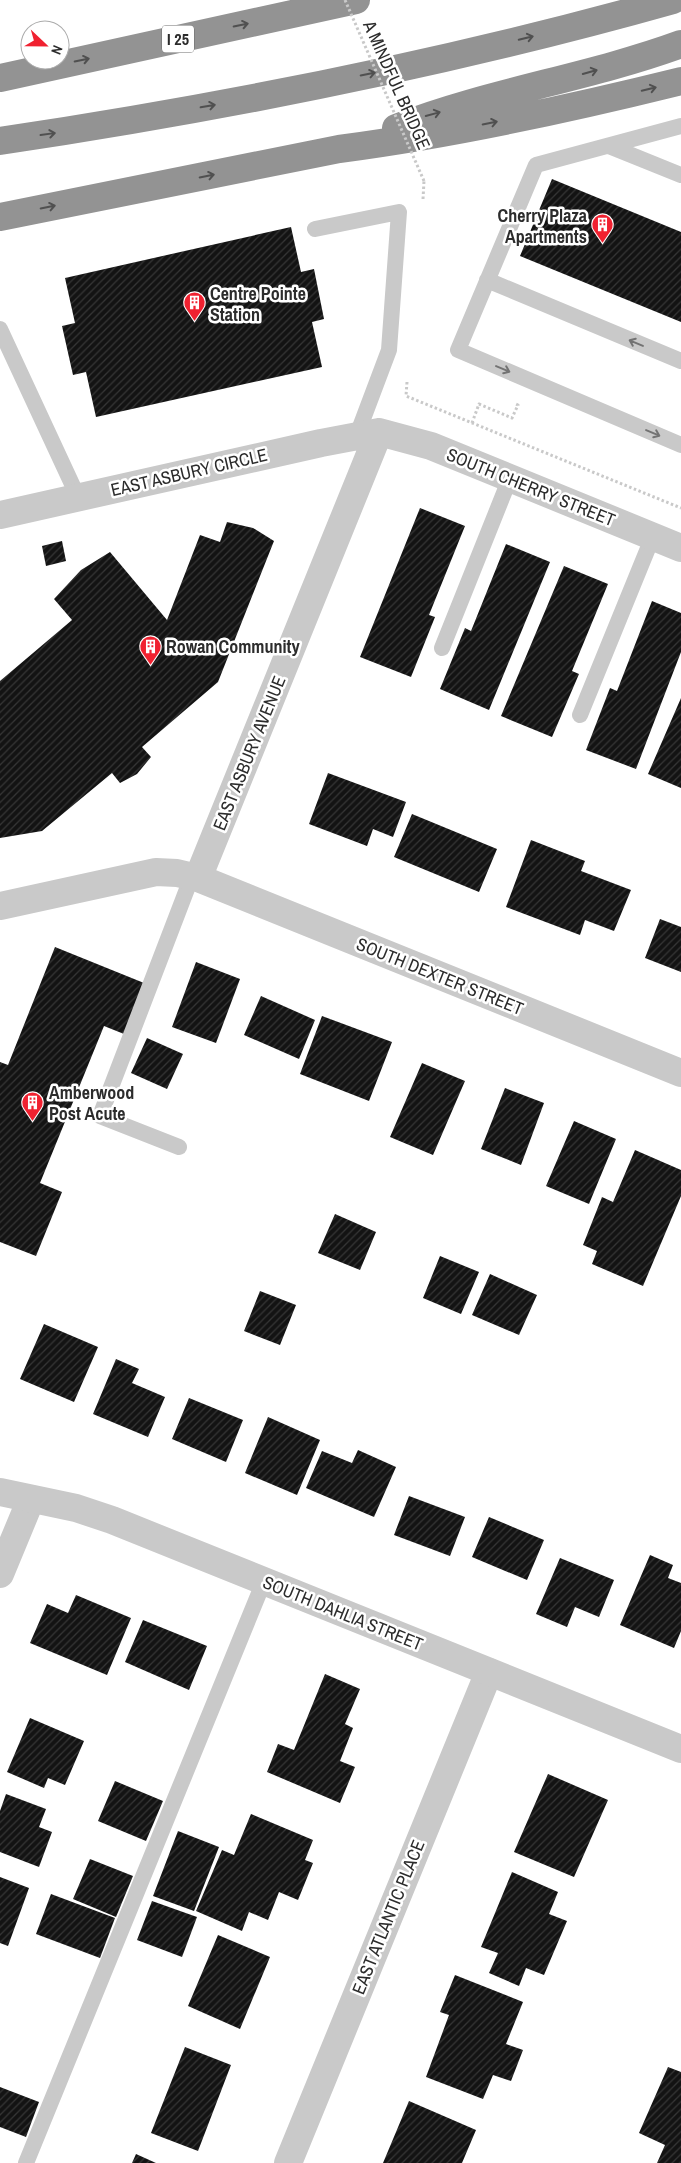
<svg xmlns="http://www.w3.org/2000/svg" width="681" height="2163" font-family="'Archivo Narrow',sans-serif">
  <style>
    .building { fill: url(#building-hatch) }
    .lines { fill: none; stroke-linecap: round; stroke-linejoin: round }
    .path { stroke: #c9c9c9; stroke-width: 3; stroke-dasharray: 2.5 2.5; stroke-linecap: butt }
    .service { stroke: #c9c9c9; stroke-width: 16 }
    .minor { stroke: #c9c9c9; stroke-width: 28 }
    .tertiary { stroke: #c9c9c9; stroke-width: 28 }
    .motorway { stroke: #939393; stroke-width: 28 }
    .path-bridge { stroke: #c9c9c9; stroke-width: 3; stroke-dasharray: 2.5 2.5; stroke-linecap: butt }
    .oneway { stroke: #505050 }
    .oneway2 { stroke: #737373 }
    .labels { text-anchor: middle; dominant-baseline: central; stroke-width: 5; stroke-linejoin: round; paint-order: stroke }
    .shield { fill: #fff; stroke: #6b6b6b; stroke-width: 1 }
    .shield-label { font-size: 16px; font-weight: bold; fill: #2c2c2c }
    .street-label { font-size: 18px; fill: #2c2c2c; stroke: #fff }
    .poi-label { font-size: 18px; font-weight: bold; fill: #2c2c2c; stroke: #fff; text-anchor: start }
  </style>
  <defs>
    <pattern id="building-hatch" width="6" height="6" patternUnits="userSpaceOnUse" patternTransform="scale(1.25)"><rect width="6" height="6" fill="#131313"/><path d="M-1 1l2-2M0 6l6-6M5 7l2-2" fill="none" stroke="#363636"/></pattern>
  </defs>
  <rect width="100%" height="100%" fill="#fff"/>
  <path class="building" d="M552 179 681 232V322L520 256Z
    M291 227 301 272 314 269 324 319 312 322 322 367 96 417 86 372 73 375 62 326 75 323 65 278Z
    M420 508 465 526 429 615 435 617 411 677 360 657Z
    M227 522 253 528 274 541 218 682 142 747 151 757 137 774 120 783 112 773 42 831 0 838V681L72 620 54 599 81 570 110 552 167 620 200 535 220 542Z
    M62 541 66 561 46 566 42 546Z
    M506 544 550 562 489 710 440 689 465 628 471 631Z
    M564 566 608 584 572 671 579 674 552 737 501 716Z
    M652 601 681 613V652L636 769 586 750 610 688 617 691Z
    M681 698V788L648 774Z
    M328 773 406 802 393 837 373 829 367 846 309 824Z
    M412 814 497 849 479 892 394 857Z
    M531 840 585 861 581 871 631 890 614 931 585 920 580 935 506 907Z
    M660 919 681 927V972L645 958Z
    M55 947 144 983 124 1034 104 1026 40 1183 62 1192 36 1256 0 1242V1062L8 1065Z
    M196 962 240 979 216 1043 172 1027Z
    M261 996 315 1020 299 1059 244 1035Z
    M322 1016 392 1042 369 1101 300 1074Z
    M147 1038 183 1054 167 1089 131 1073Z
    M422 1063 465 1081 433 1155 390 1137Z
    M505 1088 544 1103 521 1165 481 1149Z
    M574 1121 616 1139 589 1204 546 1186Z
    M635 1150 681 1170V1196L643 1286 592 1264 597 1251 583 1245 602 1197 613 1202Z
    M335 1214 376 1232 360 1270 318 1253Z
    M440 1256 479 1272 461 1314 423 1298Z
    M490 1274 537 1295 519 1335 472 1315Z
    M260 1291 296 1305 280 1345 244 1331Z
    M44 1324 98 1347 74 1402 20 1379Z
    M116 1359 139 1369 132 1383 165 1397 148 1437 93 1414Z
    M189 1398 243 1420 226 1462 172 1439Z
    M268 1417 320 1440 297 1495 245 1473Z
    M358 1450 396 1467 374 1517 306 1488 322 1451 352 1463Z
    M409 1496 465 1517 450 1556 394 1535Z
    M489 1517 544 1540 527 1580 472 1557Z
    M650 1555 673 1565 668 1578 681 1583V1631L674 1648 620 1625Z
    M560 1558 614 1580 599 1617 575 1607 567 1627 536 1614Z
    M76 1595 131 1618 107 1675 30 1643 47 1604 68 1613Z
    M143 1620 207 1646 189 1690 125 1662Z
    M325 1674 360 1689 345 1724 353 1728 340 1761 355 1767 340 1803 267 1772 278 1744 294 1750Z
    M30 1718 84 1741 65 1785 48 1778 44 1788 7 1772Z
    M548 1774 608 1800 574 1877 514 1852Z
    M115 1781 163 1801 146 1841 98 1821Z
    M6 1794 46 1809 39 1827 52 1832 39 1867 0 1852V1811Z
    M251 1814 313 1840 305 1860 313 1863 298 1900 279 1892 268 1920 249 1912 242 1931 196 1911 222 1850 234 1855Z
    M178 1831 219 1847 194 1911 153 1896Z
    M90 1859 133 1876 116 1917 73 1899Z
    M512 1872 558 1892 549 1914 567 1921 544 1975 526 1968 519 1986 489 1973 498 1953 481 1947Z
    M0 1877 29 1888 8 1946 0 1943Z
    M51 1894 115 1918 100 1958 36 1934Z
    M152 1901 197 1917 182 1957 137 1940Z
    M218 1935 270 1957 240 2029 188 2006Z
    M455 1975 523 2002 506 2044 523 2050 511 2081 493 2075 483 2099 426 2077 449 2015 440 2012Z
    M185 2047 231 2065 198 2151 151 2133Z
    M668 2067 681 2072V2163H657L665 2145 639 2133Z
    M0 2087 39 2102 26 2137 0 2127Z
    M409 2101 476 2130 462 2163H383Z
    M136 2154 156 2163H132Z"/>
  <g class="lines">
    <path class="path" d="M423 199 424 181
      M407 382 406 396 681 508
      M472 423 479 404 512 418 518 405 516 404"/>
    <path class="service" d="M681 126 536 165 458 350 681 445
      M609 146 681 175
      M315 229 399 212 389 350 357 435
      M487 280 681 361
      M0 329 78 497
      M442 648 510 478
      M580 715 653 536
      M179 1147 100 1116 192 876
      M26 2163 264 1581"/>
    <path class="minor" d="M0 515 321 443 379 432 431 446 681 548
      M198 878 379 432
      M0 906 156 872 177 873 198 878 681 1073
      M0 1574 31 1499
      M288 2163 489 1672"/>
    <path class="tertiary" d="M0 1492 76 1508 112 1520 681 1749"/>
    <path class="motorway" d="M0 78 356 0
      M396 128C488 92 588 78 681 44
      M0 141C227 107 453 62 673 0
      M0 217 339 149C454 134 568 109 681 81"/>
    <path class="path-bridge" d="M345 0 424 181"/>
  </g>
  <defs><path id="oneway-shaft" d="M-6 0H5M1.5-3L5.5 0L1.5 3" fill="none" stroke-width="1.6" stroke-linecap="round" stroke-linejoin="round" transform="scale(1.25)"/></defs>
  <g class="oneway">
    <use href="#oneway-shaft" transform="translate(241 25) rotate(-12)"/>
    <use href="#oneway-shaft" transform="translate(526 38) rotate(-14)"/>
    <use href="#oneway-shaft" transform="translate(82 60) rotate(-12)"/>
    <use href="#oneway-shaft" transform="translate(590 72) rotate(-16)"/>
    <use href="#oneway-shaft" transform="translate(368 74) rotate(-11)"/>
    <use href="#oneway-shaft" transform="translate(649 89) rotate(-14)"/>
    <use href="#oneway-shaft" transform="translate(208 106) rotate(-10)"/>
    <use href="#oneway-shaft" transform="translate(433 114) rotate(-15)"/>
    <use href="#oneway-shaft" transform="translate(490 123) rotate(-11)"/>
    <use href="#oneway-shaft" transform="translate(48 134) rotate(-8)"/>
    <use href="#oneway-shaft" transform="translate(207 176) rotate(-11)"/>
    <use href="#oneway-shaft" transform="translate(48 207) rotate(-11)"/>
  </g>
  <g class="oneway2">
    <use href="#oneway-shaft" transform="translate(636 343) rotate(-157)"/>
    <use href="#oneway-shaft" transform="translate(503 369) rotate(23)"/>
    <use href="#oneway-shaft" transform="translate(653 433) rotate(23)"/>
  </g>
  <defs>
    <symbol id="building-pin" viewBox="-11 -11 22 30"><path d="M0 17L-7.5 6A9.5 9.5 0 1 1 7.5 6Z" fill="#f02130" stroke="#fff"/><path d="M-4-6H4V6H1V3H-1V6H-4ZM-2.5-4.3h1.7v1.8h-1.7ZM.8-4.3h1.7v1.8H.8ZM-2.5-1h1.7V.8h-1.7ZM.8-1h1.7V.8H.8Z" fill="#fff"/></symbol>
  </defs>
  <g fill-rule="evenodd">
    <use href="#building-pin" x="590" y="212" width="25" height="34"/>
    <use href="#building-pin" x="182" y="290" width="25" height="34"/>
    <use href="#building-pin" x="138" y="634" width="25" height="34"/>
    <use href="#building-pin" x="20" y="1090" width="25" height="34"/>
  </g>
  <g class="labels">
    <rect class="shield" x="162" y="25.5" width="32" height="27" rx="4"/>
    <g class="shield-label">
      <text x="178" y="39">I 25</text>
    </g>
    <g class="street-label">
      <text transform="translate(397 85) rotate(66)">A MINDFUL BRIDGE</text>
      <text transform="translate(189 472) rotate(-13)">EAST ASBURY CIRCLE</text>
      <text transform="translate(531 487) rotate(22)">SOUTH CHERRY STREET</text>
      <text transform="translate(249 753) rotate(-68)">EAST ASBURY AVENUE</text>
      <text transform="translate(440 976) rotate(22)">SOUTH DEXTER STREET</text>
      <text transform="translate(343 1613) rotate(22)">SOUTH DAHLIA STREET</text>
      <text transform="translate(388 1917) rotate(-68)">EAST ATLANTIC PLACE</text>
    </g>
    <g class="poi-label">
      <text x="587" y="215" text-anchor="end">Cherry Plaza<tspan x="587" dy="21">Apartments</tspan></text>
      <text x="210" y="293">Centre Pointe<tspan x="210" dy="21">Station</tspan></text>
      <text x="166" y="646">Rowan Community</text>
      <text x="49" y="1092">Amberwood<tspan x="49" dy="21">Post Acute</tspan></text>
    </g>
  </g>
  <g transform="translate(45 45) rotate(112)"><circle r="24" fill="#ffffff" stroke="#ababab"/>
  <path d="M0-4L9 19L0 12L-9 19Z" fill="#f02130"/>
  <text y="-8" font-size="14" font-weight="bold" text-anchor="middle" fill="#2c2c2c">N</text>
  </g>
</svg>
